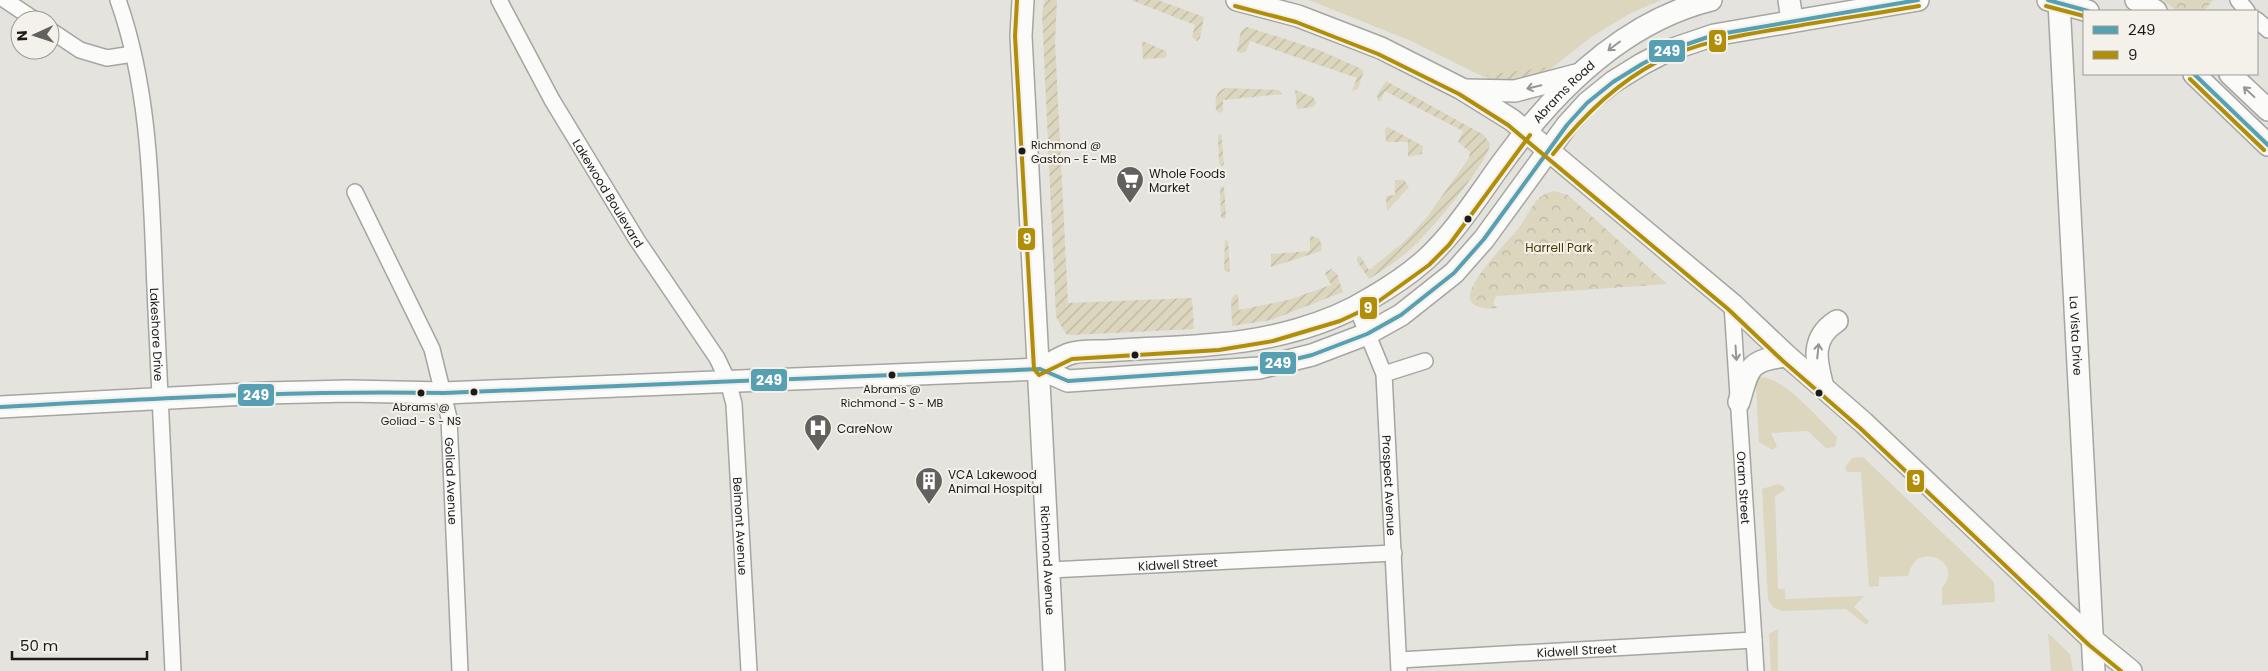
<svg xmlns="http://www.w3.org/2000/svg" width="2268" height="671" font-family="Poppins,sans-serif">
  <style>
    .grass { fill: #dcd6be }
    .park { fill: url(#park-crowns) }
    .garden { fill: url(#garden-furrows) }
    .lines { fill: none; stroke-linecap: round; stroke-linejoin: round }
    .street-casing { stroke: #a5a5a2; stroke-width: 18 }
    .secondary-casing { stroke: #a5a5a2; stroke-width: 24 }
    .street { stroke: #fbfbfa; stroke-width: 15 }
    .secondary { stroke: #fbfbfa; stroke-width: 21 }
    .bus-1-casing { stroke: #f3f1e9; stroke-width: 8 }
    .bus-2-casing { stroke: #f3f1e9; stroke-width: 8 }
    .bus-1 { stroke: #57a0b4; stroke-width: 4 }
    .bus-2 { stroke: #b08e09; stroke-width: 4 }
    .oneway { stroke: #979695 }
    .bus-dot { fill: #1c1b19; stroke: #f3f1e9; stroke-width: 2 }
    .labels { text-anchor: middle; dominant-baseline: central; stroke-width: 4; stroke-linejoin: round; paint-order: stroke }
    .bus-label { font-size: 11px; fill: #1c1b19; stroke: #f3f1e9 }
    .street-label { font-size: 12px; fill: #1c1b19; stroke: #f3f1e9 }
    .poi-label { font-size: 12px; fill: #1c1b19; stroke: #f3f1e9; text-anchor: start }
    .park-label { font-size: 12px; fill: #473b03; stroke: #f3f1e9 }
    .line-badge { stroke: #f3f1e9; stroke-width: 2 }
    .badge-label { font-size: 14px; text-anchor: middle; font-weight: bold; fill: #fff }
  </style>
  <defs>
    <pattern id="park-crowns" width="20" height="18" patternUnits="userSpaceOnUse" patternTransform="scale(1.25)"><rect width="20" height="18" fill="#dcd6be"/><path d="M2 6a3 3 0 1 1 6 0M12 15a3 3 0 1 1 6 0" fill="none" stroke="#bcb7a3"/></pattern>
    <pattern id="garden-furrows" width="10" height="10" patternUnits="userSpaceOnUse" patternTransform="scale(1.25)"><rect width="10" height="10" fill="#dcd6be"/><path d="M-1 1l2-2M0 10L10 0M9 11l2-2" fill="none" stroke="#bcb7a3"/></pattern>
  </defs>
  <rect width="100%" height="100%" fill="#e4e3de"/>
  <path class="grass" d="M1309 0H1661L1631 13 1591 37 1543 75 1494 82 1411 41Z
    M1762 377C1786 380 1820 420 1837 437L1835 447 1826 448 1808 431 1771 433 1777 446 1773 450 1759 442 1756 385 1758 379Z
    M1863 457 1994 582 1995 602 1942 605V588C1959 570 1939 549 1917 559L1911 567 1908 576 1879 577V586L1869 587 1861 472H1847L1845 467 1852 458Z
    M1778 484 1784 487 1785 490 1775 496 1778 589H1785V599L1864 596 1854 607 1869 621 1866 625 1846 609 1782 611 1774 608 1768 600 1762 489Z
    M1778 629V671H1771L1769 634Z
    M2048 633 2070 654 2073 671H2051Z"/>
  <path class="park" d="M2163 0H2213L2204 11H2177Z
    M1554 191 1568 195 1667 284 1496 296 1493 304 1499 308C1429 315 1506 246 1521 225 1530 211 1536 194 1554 191Z"/>
  <path class="garden" d="M1045 0H1057L1055 42 1068 303 1192 298 1194 329 1072 335 1066 334 1056 317 1042 13Z
    M1131 0H1158L1204 17 1200 38 1197 41 1192 37 1195 25Z
    M1247 27 1319 50 1364 70 1358 89 1352 91 1357 78 1250 41 1246 52 1240 53 1237 51 1241 31Z
    M1142 41 1166 51 1167 56 1164 58 1143 59Z
    M1549 67C1530 79 1508 87 1486 75Z
    M1386 81 1484 135 1490 144C1488 163 1428 234 1412 248 1399 259 1384 270 1369 279L1357 261V257L1360 256 1369 270 1405 241 1427 217 1469 158 1470 152 1458 142 1463 131 1385 91 1380 101H1378L1377 95Z
    M1225 88 1279 90 1282 94 1223 100V111L1219 113 1216 110C1215 100 1215 92 1225 88Z
    M1295 90 1313 97 1316 103 1313 107 1297 109Z
    M1388 127 1423 146 1422 154 1408 157V142H1386L1385 129Z
    M1221 133 1224 164 1222 166 1219 164 1218 135Z
    M1395 180H1404L1409 187 1387 211 1386 196 1395 195Z
    M1224 186 1226 217 1224 219 1221 217 1220 188Z
    M1310 236 1319 238 1322 246 1321 251 1271 267V254L1310 251Z
    M1225 239 1228 241 1230 270 1228 272 1224 270Z
    M1331 269 1337 274 1343 292 1271 320 1232 326 1231 300 1235 294 1238 295 1239 310 1288 300 1331 285 1325 273Z"/>
  <g class="lines">
    <defs>
      <g id="street">
        <path d="M5 0 35 20"/>
        <path id="s1" d="M118 0C153 98 151 208 156 311 162 431 167 551 173 671"/>
        <path id="s2" d="M499 0 552 100 637 240 717 358 728 381 734 404 749 671"/>
        <path d="M2238 0 2247 11"/>
        <path d="M2257 20 2268 30"/>
        <path d="M50 30 80 50 107 58 133 54"/>
        <path id="s3" d="M355 192 432 349 449 418 460 671"/>
        <path id="s4" d="M1732 304 1756 671"/>
        <path id="s5" d="M1356 306 1384 374 1399 671"/>
        <path d="M1384 374 1425 361"/>
        <path id="s6" d="M1050 570 1394 553"/>
        <path id="s7" d="M1399 660 1754 640"/>
      </g>
      <g id="secondary">
        <path id="s8" d="M1023 0 1021 36 1054 671"/>
        <path d="M1237 0 1298 16 1381 48 1462 89 1512 120 1732 304 1787 356 1864 423 2093 640 2131 671"/>
        <path d="M1789 0 1792 20"/>
        <path d="M2048 0 2088 11"/>
        <path d="M2136 0 2156 11"/>
        <path id="s9" d="M2059 2 2094 671"/>
        <path d="M2194 74 2268 145"/>
        <path d="M2230 74 2268 110"/>
        <path d="M1464 90 1515 91 1576 75"/>
        <path id="s10" d="M1040 369C1049 364 1059 358 1069 354 1079 350 1094 351 1105 351 1142 348 1180 348 1218 344 1269 340 1328 325 1371 298 1390 287 1408 275 1424 261 1455 233 1478 196 1502 163 1554 91 1622 22 1711 0"/>
        <path d="M1823 387C1816 361 1810 338 1837 321"/>
        <path d="M1739 402C1749 368 1748 360 1787 356"/>
        <path d="M0 407 266 393 349 391 444 393 1040 369 1068 381 1259 368 1312 355 1367 334 1401 315 1454 273 1484 239 1567 125 1587 103 1613 82 1642 64 1667 51 1714 35 1918 0"/>
      </g>
    </defs>
    <use href="#street" class="street-casing"/>
    <use href="#secondary" class="secondary-casing"/>
    <use href="#street" class="street"/>
    <use href="#secondary" class="secondary"/>
    <defs>
      <path id="bus-1" d="M2048 0 2088 11
        M2194 74 2268 145
        M0 407C148 399 296 390 444 393L1040 369 1068 381 1259 368 1312 355 1367 334 1401 315 1454 273 1484 239 1567 125 1587 103 1613 82 1642 64 1667 51 1714 35 1918 0"/>
      <path id="bus-2" d="M1017 0 1015 36 1034 369 1039 375 1072 359 1219 350 1273 341 1340 321 1372 306 1429 265 1449 245 1530 135
        M1235 6 1296 22 1378 54 1459 94 1508 125 1728 309 1783 361 1860 428 2089 645 2121 671
        M2046 6 2084 16
        M2190 79 2264 150
        M1553 154C1582 117 1615 84 1657 62 1697 42 1741 35 1785 28 1829 20 1874 14 1919 6"/>
    </defs>
    <use href="#bus-1" class="bus-1-casing"/>
    <use href="#bus-2" class="bus-2-casing"/>
    <use href="#bus-1" class="bus-1"/>
    <use href="#bus-2" class="bus-2"/>
  </g>
  <defs><path id="oneway-shaft" d="M-6 0H5M1.5-3L5.5 0L1.5 3" fill="none" stroke-width="1.6" stroke-linecap="round" stroke-linejoin="round" transform="scale(1.25)"/></defs>
  <g class="oneway">
    <use href="#oneway-shaft" transform="translate(1614 46) rotate(143)"/>
    <use href="#oneway-shaft" transform="translate(1534 87) rotate(167)"/>
    <use href="#oneway-shaft" transform="translate(2249 92) rotate(-137)"/>
    <use href="#oneway-shaft" transform="translate(1818 351) rotate(-84)"/>
    <use href="#oneway-shaft" transform="translate(1736 353) rotate(86)"/>
  </g>
  <defs>
    <symbol id="supermarket-pin" viewBox="-11 -11 22 30"><path d="M0 17L-7.5 6A9.5 9.5 0 1 1 7.5 6Z" fill="#62615e" stroke="#f3f1e9"/><path d="M-6-5.5h2.5l.6 2H6L4.5 2H-2.5L-4.4-4H-6ZM-1.5 3.2a1.3 1.3 0 1 0 .1 0ZM3 3.2a1.3 1.3 0 1 0 .1 0Z" fill="#fff"/></symbol>
    <symbol id="hospital-pin" viewBox="-11 -11 22 30"><path d="M0 17L-7.5 6A9.5 9.5 0 1 1 7.5 6Z" fill="#62615e" stroke="#f3f1e9"/><path d="M-5-5h3v3.5h4V-5h3V5h-3V1.5h-4V5h-3Z" fill="#fff"/></symbol>
    <symbol id="building-pin" viewBox="-11 -11 22 30"><path d="M0 17L-7.5 6A9.5 9.5 0 1 1 7.5 6Z" fill="#62615e" stroke="#f3f1e9"/><path d="M-4-6H4V6H1V3H-1V6H-4ZM-2.5-4.3h1.7v1.8h-1.7ZM.8-4.3h1.7v1.8H.8ZM-2.5-1h1.7V.8h-1.7ZM.8-1h1.7V.8H.8Z" fill="#fff"/></symbol>
  </defs>
  <g fill-rule="evenodd">
    <use href="#supermarket-pin" x="1114" y="164" width="32" height="43"/>
    <use href="#hospital-pin" x="802" y="412" width="32" height="43"/>
    <use href="#building-pin" x="913" y="465" width="32" height="43"/>
  </g>
  <g class="bus-dot">
    <circle cx="1022" cy="151" r="4.5"/>
    <circle cx="1468" cy="219" r="4.5"/>
    <circle cx="1135" cy="355" r="4.5"/>
    <circle cx="892" cy="375" r="4.5"/>
    <circle cx="474" cy="392" r="4.5"/>
    <circle cx="421" cy="393" r="4.5"/>
    <circle cx="1819" cy="393" r="4.5"/>
  </g>
  <g class="labels">
    <g class="bus-label">
      <text x="1031" y="145" text-anchor="start">Richmond @<tspan x="1031" dy="14">Gaston - E - MB</tspan></text>
      <text x="892" y="389">Abrams @<tspan x="892" dy="14">Richmond - S - MB</tspan></text>
      <text x="421" y="407">Abrams @<tspan x="421" dy="14">Goliad - S - NS</tspan></text>
    </g>
    <g class="street-label">
      <text stroke="none"><textPath href="#s10" startOffset="628">Abrams Road</textPath></text>
      <text stroke="none"><textPath href="#s2" startOffset="222">Lakewood Boulevard</textPath></text>
      <text stroke="none"><textPath href="#s1" startOffset="338">Lakeshore Drive</textPath></text>
      <text stroke="none"><textPath href="#s9" startOffset="334">La Vista Drive</textPath></text>
      <text stroke="none"><textPath href="#s3" startOffset="309">Goliad Avenue</textPath></text>
      <text stroke="none"><textPath href="#s5" startOffset="185">Prospect Avenue</textPath></text>
      <text stroke="none"><textPath href="#s4" startOffset="184">Oram Street</textPath></text>
      <text stroke="none"><textPath href="#s2" startOffset="591">Belmont Avenue</textPath></text>
      <text stroke="none"><textPath href="#s8" startOffset="561">Richmond Avenue</textPath></text>
      <text stroke="none"><textPath href="#s6" startOffset="128">Kidwell Street</textPath></text>
      <text stroke="none"><textPath href="#s7" startOffset="178">Kidwell Street</textPath></text>
    </g>
    <g class="poi-label">
      <text x="1149" y="173">Whole Foods<tspan x="1149" dy="14">Market</tspan></text>
      <text x="837" y="428">CareNow</text>
      <text x="948" y="474">VCA Lakewood<tspan x="948" dy="14">Animal Hospital</tspan></text>
    </g>
    <g class="park-label">
      <text x="1559" y="247">Harrell Park</text>
    </g>
  </g>
  <g class="line-badge">
    <rect x="1708" y="29" width="19" height="24" rx="5" fill="#b08e09"/>
    <rect x="1648" y="39" width="38" height="24" rx="5" fill="#57a0b4"/>
    <rect x="1017" y="227" width="19" height="24" rx="5" fill="#b08e09"/>
    <rect x="1359" y="296" width="19" height="24" rx="5" fill="#b08e09"/>
    <rect x="1259" y="351" width="38" height="24" rx="5" fill="#57a0b4"/>
    <rect x="750" y="368" width="38" height="24" rx="5" fill="#57a0b4"/>
    <rect x="237" y="383" width="38" height="24" rx="5" fill="#57a0b4"/>
    <rect x="1906" y="469" width="19" height="24" rx="5" fill="#b08e09"/>
  </g>
  <g class="badge-label">
    <text x="1718" y="45">9</text>
    <text x="1667" y="56">249</text>
    <text x="1027" y="244">9</text>
    <text x="1368" y="313">9</text>
    <text x="1278" y="368">249</text>
    <text x="769" y="385">249</text>
    <text x="256" y="400">249</text>
    <text x="1916" y="485">9</text>
  </g>
  <rect x="2083" y="10" width="175" height="65" fill="#f3f1e9" stroke="#9d9b96"/>
  <rect x="2093" y="26" width="25" height="8" fill="#57a0b4" stroke="#9d9b96"/>
  <text x="2128" y="35" font-size="15" fill="#1c1b19">249</text>
  <rect x="2093" y="51" width="25" height="8" fill="#b08e09" stroke="#9d9b96"/>
  <text x="2128" y="60" font-size="15" fill="#1c1b19">9</text>
  <g transform="translate(35 35) rotate(267)"><circle r="24" fill="#f3f1e9" stroke="#9d9b96"/>
  <path d="M0-4L9 19L0 12L-9 19Z" fill="#62615e"/>
  <text y="-8" font-size="14" font-weight="bold" text-anchor="middle" fill="#1c1b19">N</text>
  </g>
  <path d="M12 651v8h135v-8" fill="none" stroke="#1c1b19" stroke-width="2.5"/>
  <text x="20" y="651" font-size="15" fill="#1c1b19" stroke="#f3f1e9" stroke-width="4" paint-order="stroke">50 m</text>
</svg>
